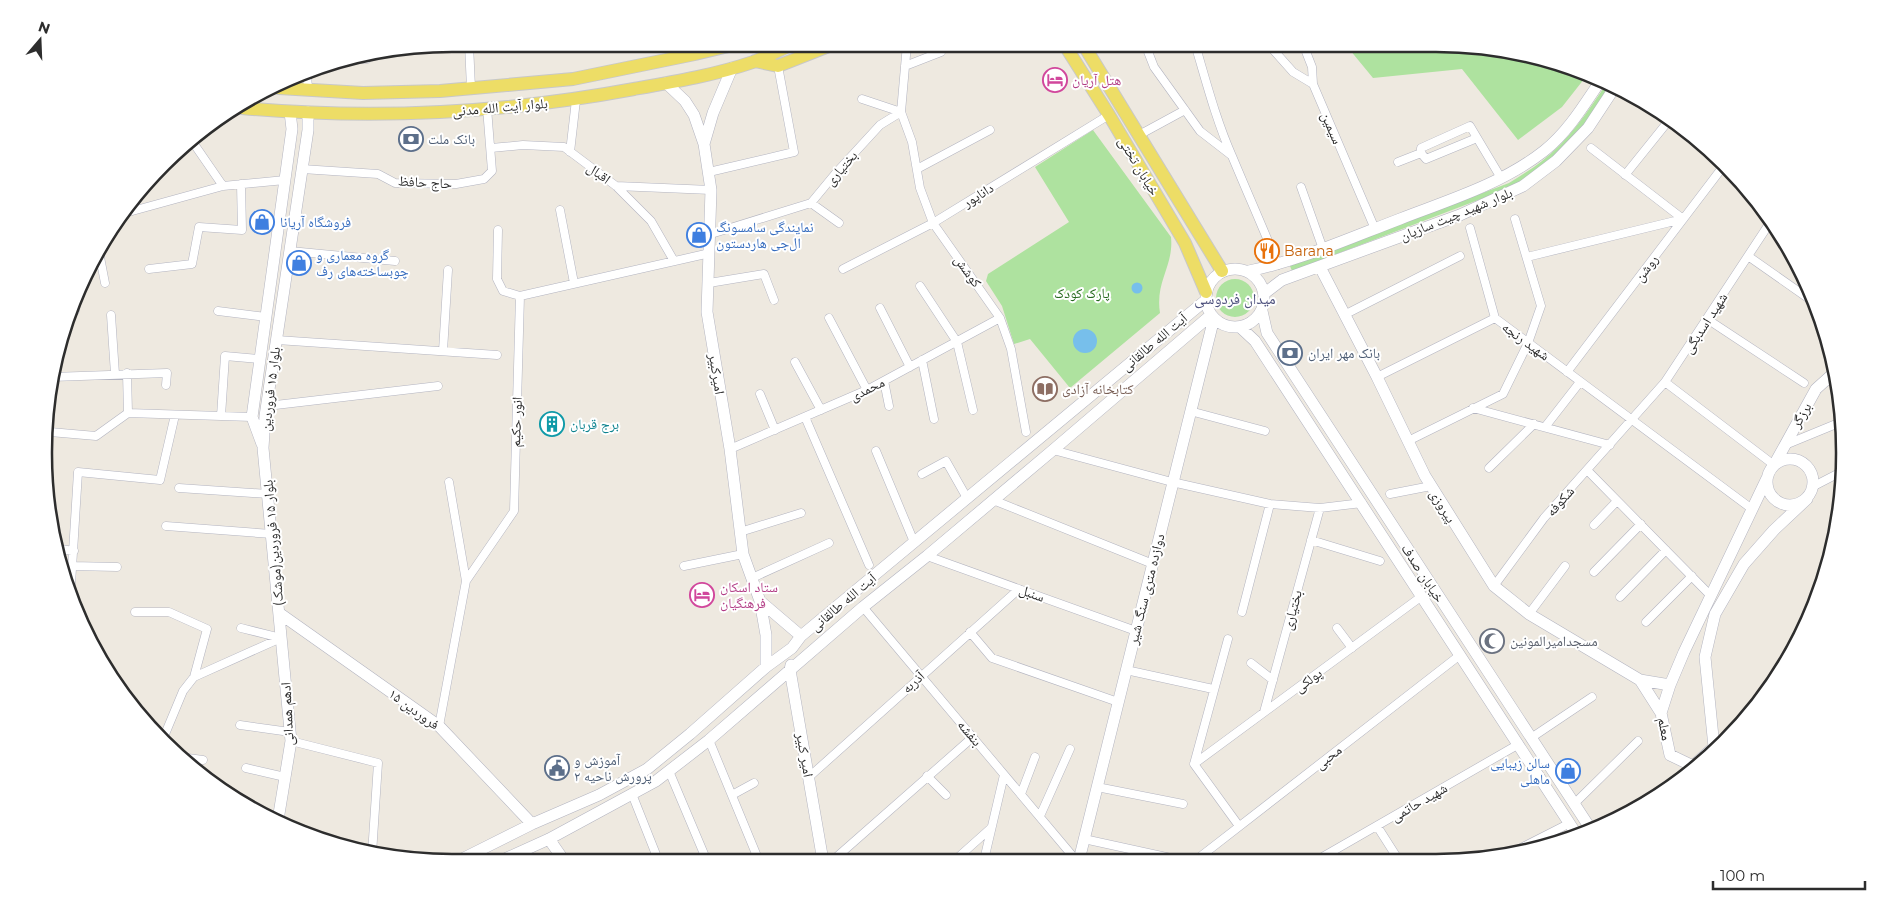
<svg xmlns="http://www.w3.org/2000/svg" width="1888" height="906" font-family="Montserrat,'Noto Naskh Arabic',sans-serif">
  <style>
    .green { fill: #aee29f }
    .water { fill: #77bfeb }
    .lines { fill: none; stroke-linecap: round; stroke-linejoin: round }
    .street-casing { stroke: #b3b4c0; stroke-width: 9 }
    .secondary-casing { stroke: #b3b4c0; stroke-width: 12 }
    .primary-casing { stroke: #c8c8c8; stroke-width: 14 }
    .street { stroke: #fff; stroke-width: 8 }
    .secondary { stroke: #fff; stroke-width: 11 }
    .primary { stroke: #eddd66; stroke-width: 12 }
    .labels { text-anchor: middle; dominant-baseline: central; stroke-width: 4; stroke-linejoin: round; paint-order: stroke }
    .hotel-label { font-size: 14px; fill: #b23c85; stroke: #fff; text-anchor: start }
    .street-label { font-size: 14px; fill: #2d2d2d; stroke: #fff }
    .service-label { font-size: 14px; fill: #4e5e75; stroke: #fff; text-anchor: start }
    .shop-label { font-size: 14px; fill: #366cbe; stroke: #fff; text-anchor: start }
    .food-label { font-size: 14px; fill: #c56008; stroke: #fff; text-anchor: start }
    .park-label { font-size: 14px; fill: #25691d; stroke: #fff }
    .education-label { font-size: 14px; fill: #785e54; stroke: #fff; text-anchor: start }
    .culture-label { font-size: 14px; fill: #0d838f; stroke: #fff; text-anchor: start }
    .worship-label { font-size: 14px; fill: #5b616d; stroke: #fff; text-anchor: start }
    .neighbourhood-label { font-size: 15px; fill: #4e517d; stroke: #fff }
    .rim { fill: none; stroke: #2d2d2d; stroke-width: 2.5 }
  </style>
  <rect width="100%" height="100%" fill="#eee9e0"/>
  <path class="green" d="M1345 44H1435L1515 52 1588 74 1562 107 1518 140 1462 69 1373 78Z
    M1607 83 1612 86C1591 118 1568 146 1538 170 1525 180 1509 187 1494 194L1292 271 1290 266 1509 183C1520 176 1532 169 1542 161 1569 140 1588 111 1607 83Z
    M1093 130 1171 237C1174 266 1155 281 1160 313L1070 388 1030 339 1014 344 1002 306 986 281 988 274 1069 222 1035 167Z
    M1216 298a19 19 0 1 1 38 0a19 19 0 1 1-38 0Z"/>
  <path class="water" d="M1131.5 288a5.5 5.5 0 1 1 11 0a5.5 5.5 0 1 1-11 0Z
    M1073 341a12 12 0 1 1 24 0a12 12 0 1 1-24 0Z"/>
  <g class="lines">
    <defs>
      <path id="street" d="M469 44 471 88
        M693 44 695 54
        M1145 44 1154 67 1200 131 1231 155
        M1195 44C1206 81 1216 120 1232 156 1247 192 1263 228 1278 265
        M1268 44 1293 72 1313 84 1375 229
        M1303 44 1312 67 1313 84
        M446 45 469 47
        M360 59H367
        M905 66 941 52
        M307 73 308 90
        M862 99 901 112 912 142 920 188 933 223 1000 318 1011 349 1026 432
        M1139 135 1185 110
        M192 141 223 186
        M491 148 523 145 564 147 616 186 651 221 674 261
        M1591 148 1683 219
        M570 152 576 100
        M1421 153 1426 159 1477 138
        M1398 162 1421 153V148L1470 126 1501 178
        M302 169 378 174 395 183 456 184 484 179 492 171 487 108
        M917 169 990 130
        M709 172 794 152 778 66
        M1625 175 1670 119
        M616 186 711 190
        M1301 187 1323 249
        M811 203 839 223
        M560 210 574 283
        M125 213 223 186 285 180
        M1470 228 1495 318 1752 509
        M498 230 497 279 503 291 520 296
        M711 234 811 203 835 174 880 125 901 112 907 44
        M290 251 395 261
        M99 252 105 283
        M1748 256 1815 303
        M1527 257 1683 219
        M149 269 192 264 199 227 242 230 241 184
        M843 269 933 223 1109 115
        M709 283 764 274 774 300
        M920 286 957 342 973 410
        M880 308 910 367
        M70 311H75
        M218 311 266 317
        M111 315 115 374
        M1344 315 1460 256
        M829 318 867 390
        M1707 319 1804 383
        M277 340 497 355
        M443 351 448 270
        M922 360 934 419
        M795 362 821 410
        M1567 372 1725 164
        M127 373 128 413
        M52 377 167 373 166 385
        M1377 377 1495 318
        M884 381 889 406
        M1665 382 1774 465
        M760 394 775 430
        M267 406 438 386
        M1473 408 1610 445
        M1190 411 1265 431
        M221 416 225 356 260 359
        M805 417 869 565
        M1545 427 1580 382
        M50 432 96 436 128 413 252 417
        M1408 441 1503 394 1528 343 1541 306 1515 219
        M1785 445 1841 422
        M730 449 867 390 1000 318
        M1053 450 1172 482 1270 504 1320 508 1362 503
        M876 451 914 542
        M1489 468 1534 424
        M1587 470 1711 596
        M922 474 946 461 967 498
        M449 482 466 581
        M1814 486 1843 471
        M179 488 268 494
        M1390 494 1431 486
        M993 500 1153 564
        M1594 525 1617 501
        M166 526 272 534
        M740 532 801 513
        M1311 540 1380 561
        M60 549 74 551
        M927 556 1136 631
        M72 566 117 567
        M684 566 743 554
        M1594 572 1641 524
        M752 578 829 543
        M71 584 78 472 160 480 175 415
        M1494 586 1544 518 1665 382 1771 221
        M1620 597 1666 550
        M863 607 1076 860
        M135 612H169L207 629 194 677
        M1242 612 1270 504
        M1529 614 1565 566
        M1646 622 1692 576
        M241 628 281 638
        M1337 628 1352 648
        M970 632 992 658 1118 702
        M1228 639 1194 764 1239 826
        M1251 663 1273 680
        M1126 670 1213 689
        M1264 712 1320 508
        M240 725 290 732
        M439 726 466 581 514 511 520 296 710 253
        M1531 738 1592 697
        M163 739 183 691 194 677 281 638
        M709 740 759 861
        M291 741 378 763 372 854
        M180 757 203 760
        M1194 764 1422 596
        M246 768 285 777
        M669 771 707 861
        M927 776 946 795
        M809 777 1019 589
        M1097 787 1183 804
        M632 794 659 862
        M1021 794 1035 757
        M732 795 754 783
        M1574 804 1638 741
        M1040 816 1070 749
        M1377 826 1398 859
        M1084 839 1180 860
        M1511 853 1570 823
        M1319 859 1519 744
        M984 860 1004 775
        M1196 860 1460 655
        M832 861 973 737
        M954 861 991 828"/>
      <path id="secondary" d="M666 83 685 101 694 115 704 144 711 190 707 312 730 449 743 554 760 601 766 635V667
        M704 144 713 113 732 68
        M1320 267 1377 377 1425 476 1494 586 1529 614 1640 680 1670 685
        M1206 298a29 29 0 1 1 58 0a29 29 0 1 1-58 0Z
        M1249 271C1301 260 1350 238 1400 219 1449 200 1502 184 1544 151 1568 132 1584 105 1601 80
        M1265 293 1282 280 1460 215 1523 186 1556 161 1588 128 1615 87
        M1262 311 1267 333 1592 831
        M1240 327 1255 341 1577 835
        M262 444 252 417 292 129 290 112
        M1767 482a23 23 0 1 1 46 0a23 23 0 1 1-46 0Z
        M1774 465 1816 389 1836 371
        M760 601 801 636
        M279 613 439 726 532 824
        M791 665 790 670 823 861
        M1640 680 1661 713
        M1693 766 1714 747 1705 657 1715 614 1744 564 1774 530 1807 499
        M1695 767 1670 755 1661 713 1670 685 1684 652 1767 478
        M278 820 291 741 263 448 265 416 308 130V112
        M549 839 565 862
        M1079 860 1214 318
        M456 862 532 824 599 795 647 769 690 734 766 667 792 648 801 636 1206 300
        M498 862 549 839 656 781 709 740 863 607 927 556 1053 450 1211 315"/>
      <path id="primary" d="M1064 44 1109 115 1185 243 1206 292
        M1083 44 1222 271
        M755 61 778 66 834 44
        M279 88 363 93 440 91 573 79 695 54 737 44
        M242 108C373 120 505 113 634 89 674 82 715 75 753 62 767 57 780 49 794 44"/>
    </defs>
    <use href="#street" class="street-casing"/>
    <use href="#secondary" class="secondary-casing"/>
    <use href="#primary" class="primary-casing"/>
    <use href="#street" class="street"/>
    <use href="#secondary" class="secondary"/>
    <use href="#primary" class="primary"/>
  </g>
  <defs>
    <symbol id="hotel-ring" viewBox="-11 -11 22 22"><circle r="9.5" fill="#fff" stroke="#d1479c" stroke-width="1.5"/><path d="M-6-4.5h1.5V1H6V5H4.5V3h-9V5H-6ZM-4 0a1.8 1.8 0 1 1 3.6 0ZM.5 0V-2.5h3Q6-2.5 6 0Z" fill="#d1479c"/></symbol>
    <symbol id="bank-ring" viewBox="-11 -11 22 22"><circle r="9.5" fill="#fff" stroke="#5c6f8a" stroke-width="1.5"/><path d="M-6-4H6V4H-6ZM0-2.3a2.3 2.3 0 1 0 0 4.6a2.3 2.3 0 1 0 0-4.6Z" fill="#5c6f8a"/></symbol>
    <symbol id="shop-ring" viewBox="-11 -11 22 22"><circle r="9.5" fill="#fff" stroke="#3f7fe0" stroke-width="1.5"/><path d="M-5-2.5h2.3a2.7 3.5 0 0 1 5.4 0H5L5.5 6h-11ZM-1.5-2.5h3a1.5 2.3 0 0 0-3 0Z" fill="#3f7fe0"/></symbol>
    <symbol id="restaurant-ring" viewBox="-11 -11 22 22"><circle r="9.5" fill="#fff" stroke="#e8710a" stroke-width="1.5"/><path d="M-5-6h1v4h1v-4h1v4h1v-4h1v5L-1.5 .5V6h-2V.5L-5-1ZM5-6V6H3V1.5H1.5Q1.5-4 5-6Z" fill="#e8710a"/></symbol>
    <symbol id="library-ring" viewBox="-11 -11 22 22"><circle r="9.5" fill="#fff" stroke="#8d6e63" stroke-width="1.5"/><path d="M-6-4Q-3-5.5-.7-3.5V5Q-3 3-6 4ZM6-4Q3-5.5 .7-3.5V5Q3 3 6 4Z" fill="#8d6e63"/></symbol>
    <symbol id="building-ring" viewBox="-11 -11 22 22"><circle r="9.5" fill="#fff" stroke="#0f9aa8" stroke-width="1.5"/><path d="M-4-6H4V6H1V3H-1V6H-4ZM-2.5-4.3h1.7v1.8h-1.7ZM.8-4.3h1.7v1.8H.8ZM-2.5-1h1.7V.8h-1.7ZM.8-1h1.7V.8H.8Z" fill="#0f9aa8"/></symbol>
    <symbol id="mosque-ring" viewBox="-11 -11 22 22"><circle r="9.5" fill="#fff" stroke="#6b7280" stroke-width="1.5"/><path d="M3.5-4.9A6 6 0 1 0 3.5 4.9A5 5 0 1 1 3.5-4.9Z" fill="#6b7280"/></symbol>
    <symbol id="civic-ring" viewBox="-11 -11 22 22"><circle r="9.5" fill="#fff" stroke="#5c6f8a" stroke-width="1.5"/><path d="M-.6-6.5H3V-4.5H.6V-3L4-1V1h2V6H-6V1h2V-1L-.6-3ZM-1.2 2.5V6h2.4V2.5Z" fill="#5c6f8a"/></symbol>
  </defs>
  <g fill-rule="evenodd">
    <use href="#hotel-ring" x="1041" y="66" width="28" height="28"/>
    <use href="#bank-ring" x="397" y="125" width="28" height="28"/>
    <use href="#shop-ring" x="248" y="208" width="28" height="28"/>
    <use href="#shop-ring" x="685" y="221" width="28" height="28"/>
    <use href="#restaurant-ring" x="1253" y="237" width="28" height="28"/>
    <use href="#shop-ring" x="285" y="249" width="28" height="28"/>
    <use href="#bank-ring" x="1276" y="339" width="28" height="28"/>
    <use href="#library-ring" x="1031" y="375" width="28" height="28"/>
    <use href="#building-ring" x="538" y="410" width="28" height="28"/>
    <use href="#hotel-ring" x="688" y="581" width="28" height="28"/>
    <use href="#mosque-ring" x="1478" y="627" width="28" height="28"/>
    <use href="#civic-ring" x="543" y="754" width="28" height="28"/>
    <use href="#shop-ring" x="1554" y="757" width="28" height="28"/>
  </g>
  <g class="labels">
    <g class="hotel-label">
      <text x="1072" y="80">هتل آریان</text>
      <text x="720" y="587">ستاد اسکان<tspan x="720" dy="16">فرهنگیان</tspan></text>
    </g>
    <g class="street-label">
      <text transform="translate(500 107) rotate(-5)">بلوار آیت الله مدنی</text>
      <text transform="translate(1332 128) rotate(67)">سیمین</text>
      <text transform="translate(1139 166) rotate(59)">خیابان تختی</text>
      <text transform="translate(841 168) rotate(-49)">بختیاری</text>
      <text transform="translate(599 173) rotate(36)">اقبال</text>
      <text transform="translate(425 182) rotate(3)">حاج حافظ</text>
      <text transform="translate(978 195) rotate(-32)">داناپور</text>
      <text transform="translate(1456 214) rotate(-22)">بلوار شهید چیت سازیان</text>
      <text transform="translate(1646 268) rotate(-53)">روشن</text>
      <text transform="translate(968 271) rotate(54)">کوشش</text>
      <text transform="translate(1705 323) rotate(-57)">شهید اسدبگی</text>
      <text transform="translate(1526 341) rotate(36)">شهید رنجه</text>
      <text transform="translate(1154 342) rotate(-40)">آیت الله طالقانی</text>
      <text transform="translate(717 374) rotate(81)">امیرکبیر</text>
      <text transform="translate(270 389) rotate(-83)">بلوار ۱۵ فروردین</text>
      <text transform="translate(867 389) rotate(-26)">محمدی</text>
      <text transform="translate(1801 415) rotate(-60)">برزگر</text>
      <text transform="translate(516 422) rotate(-88)">انور حکیم</text>
      <text transform="translate(1560 501) rotate(-48)">شکوفه</text>
      <text transform="translate(1443 506) rotate(58)">پیروزی</text>
      <text transform="translate(273 543) rotate(-95)">بلوار ۱۵ فروردین(موشک)</text>
      <text transform="translate(1423 573) rotate(57)">خیابان صدف</text>
      <text transform="translate(1146 589) rotate(-76)">دوازده متری سنگ شیر</text>
      <text transform="translate(1032 593) rotate(20)">سنبل</text>
      <text transform="translate(843 602) rotate(-40)">آیت الله طالقانی</text>
      <text transform="translate(1292 610) rotate(-75)">بختیاری</text>
      <text transform="translate(1308 680) rotate(-36)">پولکی</text>
      <text transform="translate(913 682) rotate(-42)">آذربه</text>
      <text transform="translate(414 709) rotate(36)">۱۵ فروردین</text>
      <text transform="translate(287 714) rotate(-93)">ادهم همدانی</text>
      <text transform="translate(1665 729) rotate(80)">معلم</text>
      <text transform="translate(970 733) rotate(50)">بنفشه</text>
      <text transform="translate(805 755) rotate(80)">امیر کبیر</text>
      <text transform="translate(1328 757) rotate(-38)">محبی</text>
      <text transform="translate(1419 802) rotate(-30)">شهید حاتمی</text>
    </g>
    <g class="service-label">
      <text x="428" y="139">بانک ملت</text>
      <text x="1308" y="353">بانک مهر ایران</text>
      <text x="574" y="760">آموزش و<tspan x="574" dy="16">پرورش ناحیه ۲</tspan></text>
    </g>
    <g class="shop-label">
      <text x="280" y="222">فروشگاه آریانا</text>
      <text x="716" y="227">نمایندگی سامسونگ<tspan x="716" dy="16">ال‌جی هاردستون</tspan></text>
      <text x="316" y="255">گروه معماری و<tspan x="316" dy="16">چوبساخته‌های رف</tspan></text>
      <text x="1550" y="763" text-anchor="end">سالن زیبایی<tspan x="1550" dy="16">ماهلی</tspan></text>
    </g>
    <g class="food-label">
      <text x="1284" y="251">Barana</text>
    </g>
    <g class="park-label">
      <text x="1082" y="293">پارک کودک</text>
    </g>
    <g class="education-label">
      <text x="1062" y="389">کتابخانه آزادی</text>
    </g>
    <g class="culture-label">
      <text x="570" y="424">برج قربان</text>
    </g>
    <g class="worship-label">
      <text x="1510" y="641">مسجدامیرالمونین</text>
    </g>
    <g class="neighbourhood-label">
      <text x="1235" y="298">میدان فردوسی</text>
    </g>
  </g>
  <path d="M0 0H1888V906H0ZM452 52H1436A400 400 0 0 1 1836 452V454A400 400 0 0 1 1436 854H452A400 400 0 0 1 52 454V452A400 400 0 0 1 452 52Z" fill="#fff" fill-rule="evenodd"/>
  <path class="rim" d="M452 52H1436A400 400 0 0 1 1836 452V454A400 400 0 0 1 1436 854H452A400 400 0 0 1 52 454V452A400 400 0 0 1 452 52Z"/>
  <g transform="translate(40 40) rotate(19)" stroke="#ffffff" stroke-width="4" paint-order="stroke">
  <path d="M0-4L9 19L0 12L-9 19Z" fill="#2d2d2d"/>
  <text y="-8" font-size="14" font-weight="bold" text-anchor="middle" fill="#2d2d2d">N</text>
  </g>
  <path d="M1713 881v8h152v-8" fill="none" stroke="#2d2d2d" stroke-width="2.5"/>
  <text x="1720" y="881" font-size="15" fill="#2d2d2d" stroke="#ffffff" stroke-width="4" paint-order="stroke">100 m</text>
</svg>
